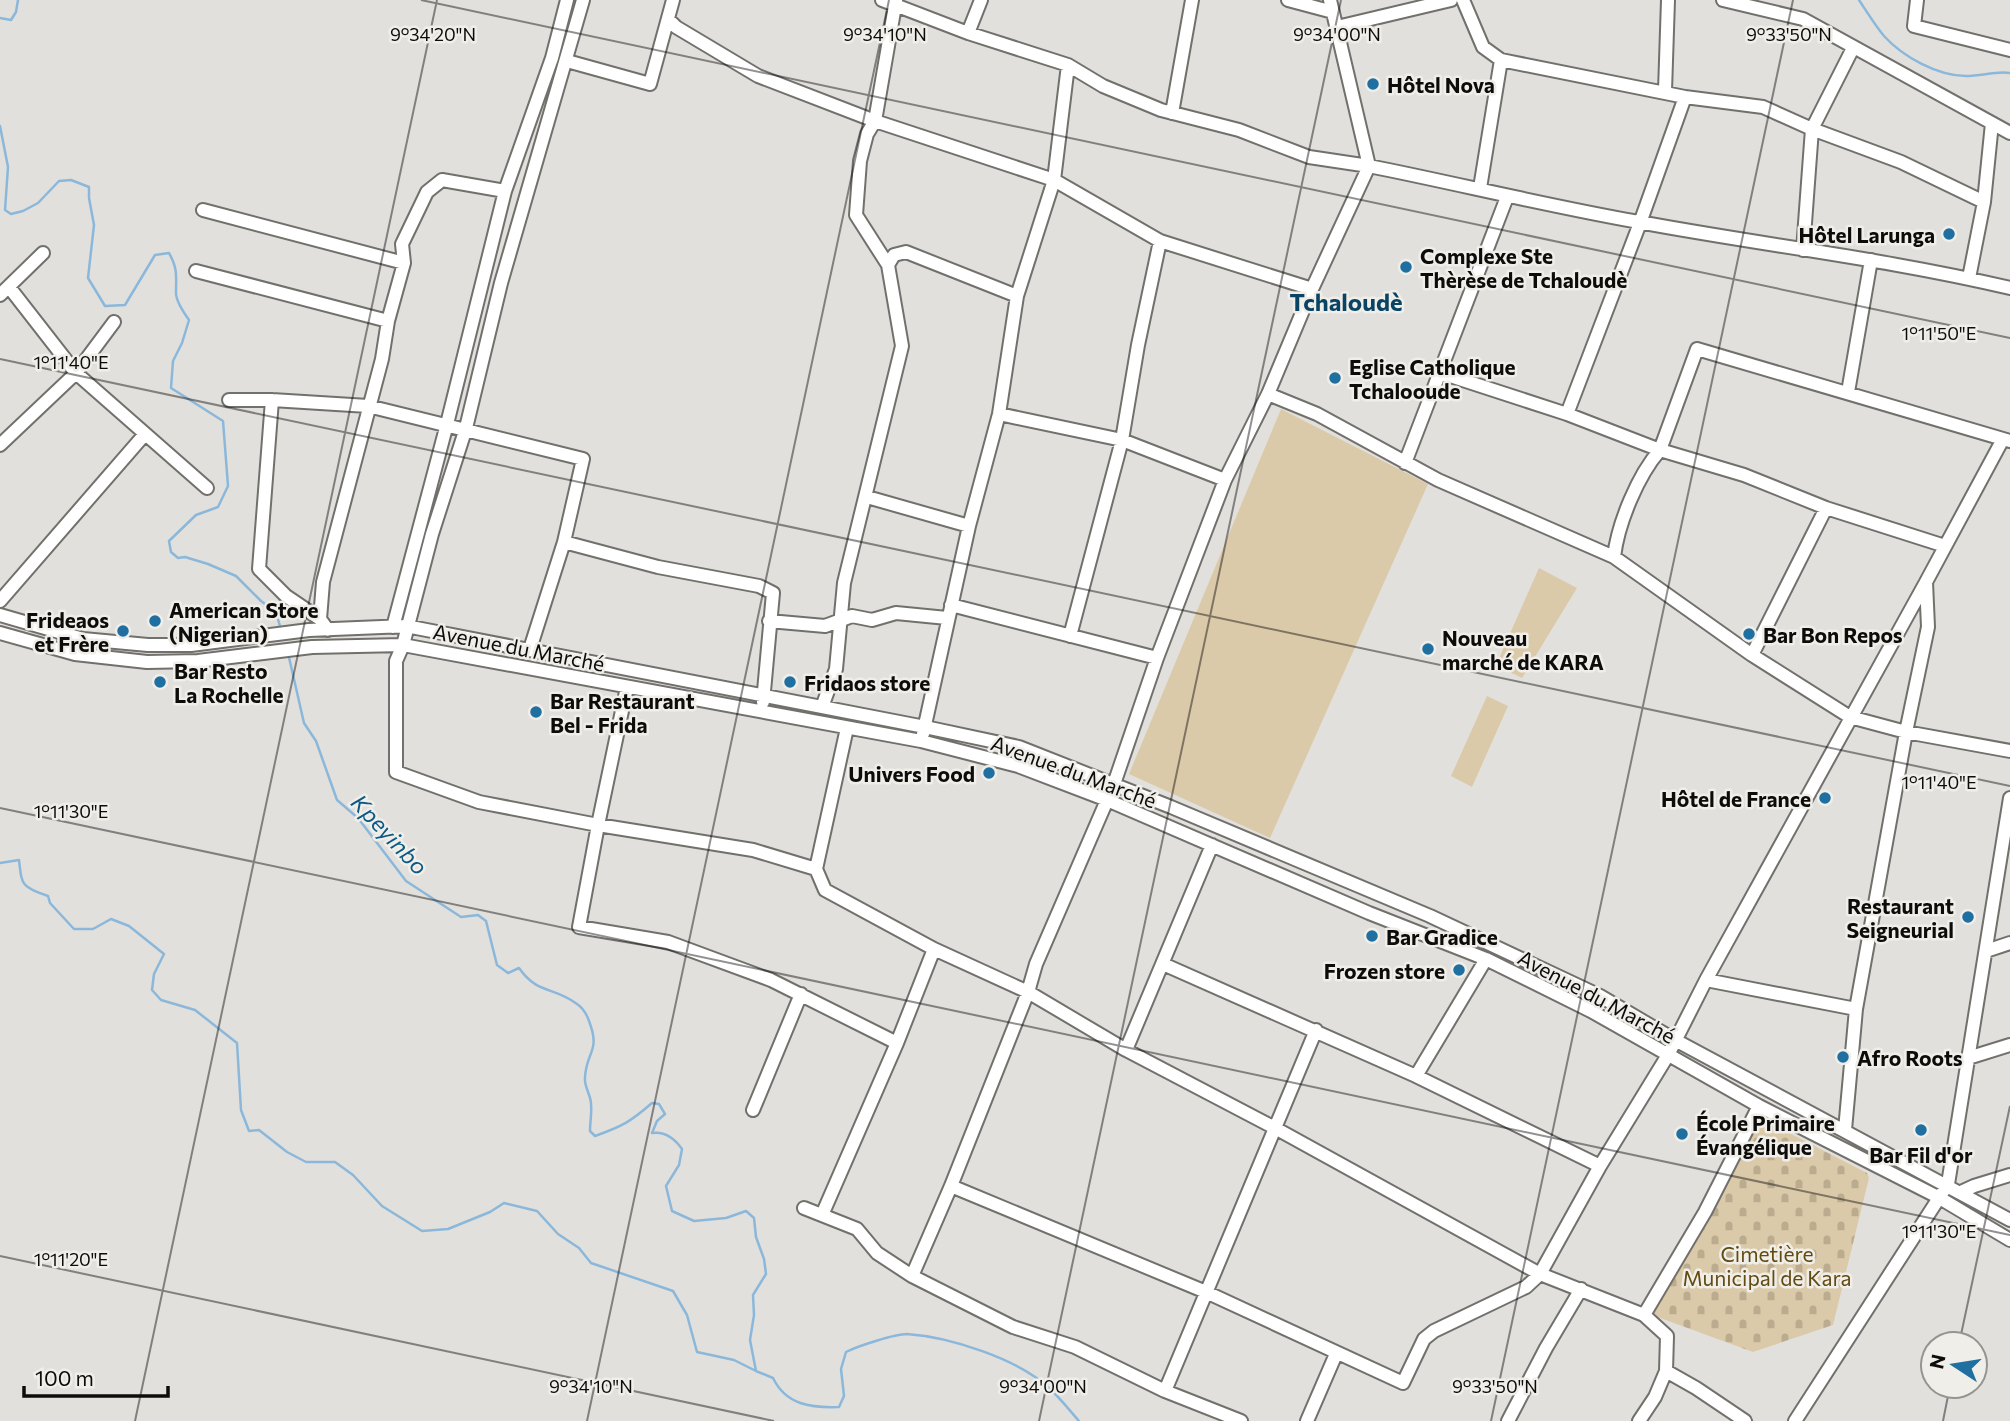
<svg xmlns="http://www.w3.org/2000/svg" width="2010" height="1421" font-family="Commissioner,sans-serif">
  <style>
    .grass { fill: #dbcaa9 }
    .cemetery { fill: url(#cemetery-stones) }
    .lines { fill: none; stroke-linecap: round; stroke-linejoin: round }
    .stream { stroke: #8bb8da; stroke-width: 2.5 }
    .minor-casing { stroke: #72706c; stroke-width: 16 }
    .minor { stroke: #fff; stroke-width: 12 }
    .ticks { fill: none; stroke: #0d0c0b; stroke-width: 2; stroke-opacity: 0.45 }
    .poi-dot { fill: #1f6fa1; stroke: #f0eee9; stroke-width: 2.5 }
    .labels { text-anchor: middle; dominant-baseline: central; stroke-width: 5; stroke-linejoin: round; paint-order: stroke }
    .poi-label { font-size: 21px; font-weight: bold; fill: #0d0c0b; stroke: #f0eee9; text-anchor: start }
    .street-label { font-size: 21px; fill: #0d0c0b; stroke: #f0eee9 }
    .park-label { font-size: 21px; fill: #624a10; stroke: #f0eee9 }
    .water-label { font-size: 23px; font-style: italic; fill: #0c5985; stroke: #f0eee9 }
    .quarter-label { font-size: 24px; font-weight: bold; fill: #0a4465; stroke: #f0eee9 }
    .ticks-label { font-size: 18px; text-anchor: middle; fill: #0d0c0b; stroke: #f0eee9; stroke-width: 5; stroke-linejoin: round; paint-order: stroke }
  </style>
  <defs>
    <pattern id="cemetery-stones" width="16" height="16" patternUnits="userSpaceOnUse" patternTransform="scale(1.75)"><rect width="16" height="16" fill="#dbcaa9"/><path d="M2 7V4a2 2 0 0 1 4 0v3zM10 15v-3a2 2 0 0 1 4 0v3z" fill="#bbac90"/></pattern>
  </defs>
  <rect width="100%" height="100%" fill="#e2e0dc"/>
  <path class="grass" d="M1281 409 1428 484 1270 838 1129 774Z
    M1539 568 1577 588 1522 678 1496 665Z
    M1487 696 1508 706 1472 787 1451 776Z"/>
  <path class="cemetery" d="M1756 1118 1762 1119 1867 1173 1869 1178 1833 1325 1753 1352 1652 1315Z"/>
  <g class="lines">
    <path class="stream" d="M1859 0C1867 12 1875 25 1884 36 1903 57 1938 76 1966 76 1982 76 1995 71 2010 73
      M0 18 11 20 16 12 18 0
      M0 126 8 167 5 210 11 214 23 211 38 203 59 181 71 180 89 187V198L94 225 88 278 105 306 125 305 155 255 169 253C178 269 176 276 176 293 176 300 184 313 189 320L182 343 173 361 171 388 223 421 228 486 218 507 196 515 169 541 171 552 178 558 185 557 208 564 236 576 261 601 276 612 281 630
      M288 653 304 723 316 741 337 800 358 818 406 881 461 917 478 915 486 921 497 965 508 973 519 968C538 995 553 986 577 1004 583 1008 587 1015 589 1021 601 1052 586 1051 585 1078 584 1087 591 1095 591 1104 592 1113 590 1122 590 1131L595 1136C623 1126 630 1122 652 1103L659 1104 665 1114 657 1121 652 1133C665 1131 675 1139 682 1149L679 1165 666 1186 672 1211 694 1221 726 1218 746 1211 754 1218 756 1237 764 1259 766 1274 753 1295 754 1315 750 1340 756 1371 773 1378C786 1405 811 1408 839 1407L844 1396 841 1369 846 1352C858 1346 895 1334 907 1334 950 1337 1019 1359 1050 1389 1061 1399 1070 1411 1079 1421
      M0 863 19 860C22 886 21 886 48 896L50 903 74 929H93L111 919 129 926 164 954 154 974 152 990 161 1000 195 1010 237 1043 241 1110 249 1131 259 1130 287 1152 306 1162H335L353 1175 382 1206 422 1231 448 1229 490 1212 504 1203 537 1211 558 1234 579 1248 591 1263 673 1291 687 1315 697 1352 734 1360 756 1371"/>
    <defs>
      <path id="minor" d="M583 0 501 283 466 428 432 534 403 645 396 661V772L479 802 598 825 753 850 816 869
        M882 0 968 33 1068 65 1103 86 1161 110 1239 130 1309 157 1369 166 1312 289 1268 394 1225 480 1157 658 1114 784 1036 964 1028 992 951 1186 912 1276
        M1288 0 1333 12
        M1330 0 1369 166C1459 184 1548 206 1639 222 1762 245 1888 259 2010 288
        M1463 0 1483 47 1501 60 1685 97 1763 107 1812 129 1901 162 1984 202
        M1723 0 1803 19 2010 133
        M1917 0 1914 26 2010 50
        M668 19 676 27 758 76 875 121 1054 180 1017 296 999 414 969 526 923 734
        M1337 27 1451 0
        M968 33 981 0
        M567 61 650 84 673 0
        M1068 65 1054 180 1160 241 1312 289
        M1665 91 1668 0
        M1685 97 1640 223 1567 414 1660 450 1697 349 2010 441
        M1172 113 1192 0
        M1480 188 1501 60
        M203 210 404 263
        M1803 250 1812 129 1853 48
        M888 265 856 215 860 161 867 134 875 121 896 0
        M196 271 388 321
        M1969 278 1984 202 1992 123
        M9 287 76 373 207 488
        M0 295 43 253
        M1441 373 1567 414
        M1848 392 1871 260
        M1268 394 1317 414 1438 480 1614 557 1752 655 1850 717 1906 732 2010 751
        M229 400H272L368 406 583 459 564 542 530 649
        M272 400 259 569 286 596 320 619
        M999 414 1122 440 1225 480
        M0 445 76 373 114 322
        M1405 463 1507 197
        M867 497 969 526
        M1826 508 1945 546
        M564 542 658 567 759 586 773 593 763 702
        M1614 557C1618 523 1638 475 1660 450L1744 475 1826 508 1752 655
        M0 601 145 434
        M951 605 1157 658
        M0 615 83 639 148 645H191L309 630 406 626 925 727 1019 747 1171 807 1430 916 1600 996 1675 1040 2010 1220
        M769 621 825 626 852 616 872 620 896 613 947 618
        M393 627 447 424 505 191 552 58 567 0
        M328 630 320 619 323 582 382 359 388 321 404 263 402 244 427 192 442 180 505 191
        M0 633 75 654 147 662 198 661 312 647 403 645 921 741 1018 766 1107 800 1369 913 1486 959 1591 1011 1759 1106 1938 1197 2010 1240
        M1070 636 1122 440 1138 345 1160 241
        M627 687 598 825 579 927 668 942 771 980 897 1043
        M822 707 836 669 844 583 902 346 888 265 894 255 906 252 1017 296
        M847 728 816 869 825 890 934 949 1028 992 1126 1050 1275 1128 1540 1274 1644 1315
        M1986 951 2010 943
        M1163 964 1416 1076 1600 1166
        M1706 980 1856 1009
        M1126 1050 1212 845
        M1968 1058 2010 1045
        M1416 1076 1486 959
        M753 1110 801 994
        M1845 1130 1856 1009 1906 732 1928 627 1926 582
        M951 1186 1206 1292 1403 1383 1424 1339 1434 1331 1526 1287 1540 1274 1600 1166 1668 1055 1706 980 1926 582 2003 439
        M1961 1192 1974 1186 2010 1175
        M804 1208 857 1229 877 1253 912 1276 1013 1327 1075 1347 1165 1391 1241 1421
        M822 1215 897 1043 934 949
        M1666 1371 1696 1388 1745 1421
        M1165 1391 1316 1030
        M1307 1421 1336 1354
        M1508 1421 1546 1348 1581 1289
        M1639 1421 1655 1397 1666 1371 1667 1336 1644 1315 1705 1212 1759 1106
        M1795 1421 1948 1184 2010 798"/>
    </defs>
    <use href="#minor" class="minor-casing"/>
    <use href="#minor" class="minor"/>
  </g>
  <path class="ticks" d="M421 0 2010 338M0 359 2010 786M0 808 2010 1235M0 1256 774 1421M1959 1344 2010 1106M135 1421 437 0M587 1421 889 0M1039 1421 1341 0M1491 1421 1793 0M1943 1421 1950 1386"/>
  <g class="poi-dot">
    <circle cx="1373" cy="84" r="7"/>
    <circle cx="1949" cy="234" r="7"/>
    <circle cx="1406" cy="267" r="7"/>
    <circle cx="1335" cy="378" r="7"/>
    <circle cx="155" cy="621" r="7"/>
    <circle cx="123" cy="631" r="7"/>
    <circle cx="1749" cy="634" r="7"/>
    <circle cx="1428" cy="649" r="7"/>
    <circle cx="160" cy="682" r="7"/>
    <circle cx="790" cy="682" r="7"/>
    <circle cx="536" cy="712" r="7"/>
    <circle cx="989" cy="773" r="7"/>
    <circle cx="1825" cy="798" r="7"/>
    <circle cx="1968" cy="917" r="7"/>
    <circle cx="1372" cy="936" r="7"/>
    <circle cx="1459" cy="970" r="7"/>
    <circle cx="1843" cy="1057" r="7"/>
    <circle cx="1921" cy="1130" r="7"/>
    <circle cx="1682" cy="1134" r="7"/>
  </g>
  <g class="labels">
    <g class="poi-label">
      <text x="1387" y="84">Hôtel Nova</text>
      <text x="1935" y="234" text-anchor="end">Hôtel Larunga</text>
      <text x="1420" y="255">Complexe Ste<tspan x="1420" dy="24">Thèrèse de Tchaloudè</tspan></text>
      <text x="1349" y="366">Eglise Catholique<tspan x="1349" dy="24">Tchalooude</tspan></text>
      <text x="169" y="609">American Store<tspan x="169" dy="24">(Nigerian)</tspan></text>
      <text x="109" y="619" text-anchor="end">Frideaos<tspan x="109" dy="24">et Frère</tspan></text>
      <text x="1763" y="634">Bar Bon Repos</text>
      <text x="1442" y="637">Nouveau<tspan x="1442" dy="24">marché de KARA</tspan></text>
      <text x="174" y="670">Bar Resto<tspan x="174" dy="24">La Rochelle</tspan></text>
      <text x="804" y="682">Fridaos store</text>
      <text x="550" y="700">Bar Restaurant<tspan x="550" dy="24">Bel - Frida</tspan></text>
      <text x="975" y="773" text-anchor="end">Univers Food</text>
      <text x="1811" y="798" text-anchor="end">Hôtel de France</text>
      <text x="1954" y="905" text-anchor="end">Restaurant<tspan x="1954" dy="24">Seigneurial</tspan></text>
      <text x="1386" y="936">Bar Gradice</text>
      <text x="1445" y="970" text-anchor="end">Frozen store</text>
      <text x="1857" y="1057">Afro Roots</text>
      <text x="1696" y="1122">École Primaire<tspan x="1696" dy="24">Évangélique</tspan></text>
      <text x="1921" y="1154" text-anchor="middle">Bar Fil d'or</text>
    </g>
    <g class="street-label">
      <text transform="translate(519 647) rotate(11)">Avenue du Marché</text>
      <text transform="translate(1074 771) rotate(20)">Avenue du Marché</text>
      <text transform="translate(1597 996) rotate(28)">Avenue du Marché</text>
    </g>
    <g class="park-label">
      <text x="1767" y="1253">Cimetière<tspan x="1767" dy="24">Municipal de Kara</tspan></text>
    </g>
    <g class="water-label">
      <text transform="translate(390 834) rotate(47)">Kpeyinbo</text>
    </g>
    <g class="quarter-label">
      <text x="1346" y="301">Tchaloudè</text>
    </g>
  </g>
  <g class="ticks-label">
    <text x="433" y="41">9°34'20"N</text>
    <text x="885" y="41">9°34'10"N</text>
    <text x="1337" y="41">9°34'00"N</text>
    <text x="1789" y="41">9°33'50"N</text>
    <text x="1939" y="340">1°11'50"E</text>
    <text x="71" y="369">1°11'40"E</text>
    <text x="1939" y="789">1°11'40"E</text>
    <text x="71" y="818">1°11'30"E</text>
    <text x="1939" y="1238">1°11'30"E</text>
    <text x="71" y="1266">1°11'20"E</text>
    <text x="591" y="1393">9°34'10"N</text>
    <text x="1043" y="1393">9°34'00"N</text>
    <text x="1495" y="1393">9°33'50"N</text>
  </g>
  <g transform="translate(1954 1365) rotate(282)"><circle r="33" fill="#f0eee9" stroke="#959490" stroke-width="2"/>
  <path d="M0-5L12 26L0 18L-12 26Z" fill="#1f6fa1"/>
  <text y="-10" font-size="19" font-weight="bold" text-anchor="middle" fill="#0d0c0b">N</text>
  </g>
  <path d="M24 1386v10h144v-10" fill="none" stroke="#0d0c0b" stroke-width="3.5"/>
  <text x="35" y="1386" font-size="21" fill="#0d0c0b" stroke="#f0eee9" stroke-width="5" paint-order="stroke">100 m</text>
</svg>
